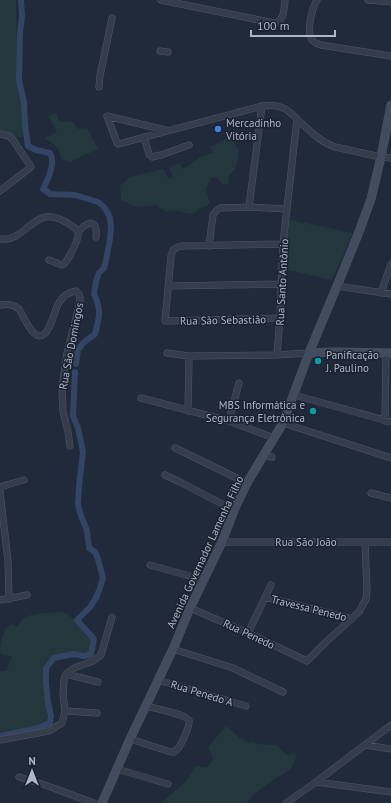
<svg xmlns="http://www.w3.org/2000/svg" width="391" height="803" font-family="'PT Sans',sans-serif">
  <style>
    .green { fill: #23373c }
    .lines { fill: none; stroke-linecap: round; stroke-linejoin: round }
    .canal { stroke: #344463; stroke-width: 6 }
    .street-casing { stroke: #505766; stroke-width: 7 }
    .secondary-casing { stroke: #505766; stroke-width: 9 }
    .street { stroke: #353c4b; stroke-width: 6 }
    .secondary { stroke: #434b5e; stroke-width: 8 }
    .shop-dot { fill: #3f7fe0; stroke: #1a2130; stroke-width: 1.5 }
    .culture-dot { fill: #0f9aa8; stroke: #1a2130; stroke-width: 1.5 }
    .labels { text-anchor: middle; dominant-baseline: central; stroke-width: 3; stroke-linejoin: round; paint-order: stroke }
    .poi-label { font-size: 11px; fill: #b0b7c7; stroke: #1a2130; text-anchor: start }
    .street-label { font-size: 11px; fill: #b0b7c7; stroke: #1a2130 }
  </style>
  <rect width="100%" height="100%" fill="#212a3b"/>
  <path class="green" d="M0 0H16L17 61 20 81V92L28 116 29 131 26 135 22 138 0 135Z
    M51 114H57L58 121 73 122 78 129 87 128 98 149 70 162 61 159 58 148 45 138 57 132 48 116Z
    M235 134 239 137 235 144 239 150 236 168 229 175 228 184 223 185 218 178H211L206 189 210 204 201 208 193 214 172 210 166 212 156 205 137 207 121 200 120 186 130 177 163 169 169 179 173 178 169 167 179 163 183 169 202 156 213 153 210 147Z
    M287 219 353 233 332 280 283 269Z
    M63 612 79 622 94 639V650L89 658 65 656 50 662 48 666 46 683 53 707 52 724 45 729 0 738V671H6L12 657 0 653 2 636 6 628 12 624 18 627C19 625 20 622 21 621 30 611 51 613 63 612Z
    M226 726 240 738 247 742 252 741 258 744 276 745 287 755 297 754 292 768 266 785 250 798 247 803H161L185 782 196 766 208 767 213 758 208 747Z"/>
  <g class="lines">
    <path class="canal" d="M21 0 22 16 20 33 19 80 24 103 25 125 28 146 36 150 50 153C56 163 48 179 43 189L50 194 75 195 98 202 103 206 108 213 110 218 111 227 110 239 106 260 104 268 99 273 96 281 94 294 97 301 99 309V316L97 326 95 334 83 343 78 350 76 364
      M0 736 38 728 50 723 51 716 48 704 46 683V668L54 658 73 654 84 656 91 654 94 639 77 620 90 607 96 598 100 588 103 578 98 559 95 552 89 548 87 531 80 513 78 504 79 486 83 452 78 428 73 416 75 372"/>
    <defs>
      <path id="street" d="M161 0 274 23C285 21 284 8 285 0
        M317 0C312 8 307 29 311 38 313 42 317 44 321 45L391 56
        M368 0 391 2
        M160 51 168 52
        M99 87 100 76 112 18
        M107 116 117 143 119 144C166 131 214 119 262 106 269 105 277 105 283 108 289 110 293 116 298 120 309 130 320 142 335 147L381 157 391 158
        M107 116 165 130
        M0 134 9 136 13 140 31 167 0 191
        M144 137 149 154 152 157 161 155 189 145
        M249 207 262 106
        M78 232C80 230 83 226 86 225 96 219 97 231 96 237
        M0 239C30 242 34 198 72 226 74 227 77 230 78 232 80 238 69 258 65 263L62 265 49 260
        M209 246 213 215 216 211 220 208 249 207 286 209
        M169 286 282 284
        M337 286 391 294
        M381 293 391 264
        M0 305C8 304 13 304 19 309 23 316 27 325 32 331 47 349 54 312 58 304 62 297 68 292 76 291L79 294 80 297V302L67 353 62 388 63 411 68 432 70 446
        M280 318 165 321 171 256C172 250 175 247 182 246L283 244
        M167 353 189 356 277 355 309 353
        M277 355 280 318 283 244 297 119
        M294 395 391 422
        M141 398 229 421 274 438
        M188 411 189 356
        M229 421 239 383
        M385 421 386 353
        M283 423 391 458
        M175 448 247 483
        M263 456 272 457
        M165 475 180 482 226 506 235 508
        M0 487 24 480
        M0 492 8 561 9 599
        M371 493 391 498
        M222 542H391
        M150 565 204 580
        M265 597 352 619
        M0 600 27 595
        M190 608 248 633 307 661 327 641 359 612 366 599 367 590 365 542
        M248 633 271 585
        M173 649 233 668 283 692
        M66 674 98 682
        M158 680 246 706
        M65 711 97 713
        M130 739 171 752H174C180 749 190 727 189 720 182 713 157 709 146 706
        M0 740 49 731 62 723 65 711 63 695 64 679 66 674 74 668 93 661 101 655 112 617
        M365 745 391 749
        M117 769 168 784
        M19 777 45 785 94 803
        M316 782 391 792
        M286 803 316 782 391 725"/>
      <path id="secondary" d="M309 353 335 352 391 353
        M102 803 130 739 173 649 190 608 222 542 235 508 247 483 283 423 309 353 337 286 359 232 371 199 381 157 391 105"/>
    </defs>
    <use href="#street" class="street-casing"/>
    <use href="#secondary" class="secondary-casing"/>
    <use href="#street" class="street"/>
    <use href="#secondary" class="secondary"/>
  </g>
  <circle class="shop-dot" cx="218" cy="129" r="4"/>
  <g class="culture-dot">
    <circle cx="318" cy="361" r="4"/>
    <circle cx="313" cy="411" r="4"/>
  </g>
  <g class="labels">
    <g class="poi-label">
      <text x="226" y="123">Mercadinho<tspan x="226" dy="13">Vitória</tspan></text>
      <text x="326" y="355">Panificação<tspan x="326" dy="13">J. Paulino</tspan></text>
      <text x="305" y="405" text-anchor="end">MBS Informática e<tspan x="305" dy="13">Segurança Eletrônica</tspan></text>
    </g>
    <g class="street-label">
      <text transform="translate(282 282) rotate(-87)">Rua Santo Antônio</text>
      <text transform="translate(223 320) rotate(-1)">Rua São Sebastião</text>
      <text transform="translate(71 346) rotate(-79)">Rua São Domingos</text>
      <text x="306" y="542">Rua São João</text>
      <text transform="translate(205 552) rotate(-65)">Avenida Governador Lamenha Filho</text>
      <text transform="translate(309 608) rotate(14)">Travessa Penedo</text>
      <text transform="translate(249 634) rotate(25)">Rua Penedo</text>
      <text transform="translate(202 693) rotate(17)">Rua Penedo A</text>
    </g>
  </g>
  <g transform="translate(32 771)" stroke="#1a2130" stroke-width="3" paint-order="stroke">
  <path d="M0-3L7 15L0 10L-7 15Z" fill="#b0b7c7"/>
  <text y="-6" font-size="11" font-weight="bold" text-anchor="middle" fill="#b0b7c7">N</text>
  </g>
  <path d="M251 30v6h84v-6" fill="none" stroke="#b0b7c7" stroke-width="2"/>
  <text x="257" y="30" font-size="12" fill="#b0b7c7" stroke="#1a2130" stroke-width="3" paint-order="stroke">100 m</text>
</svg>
